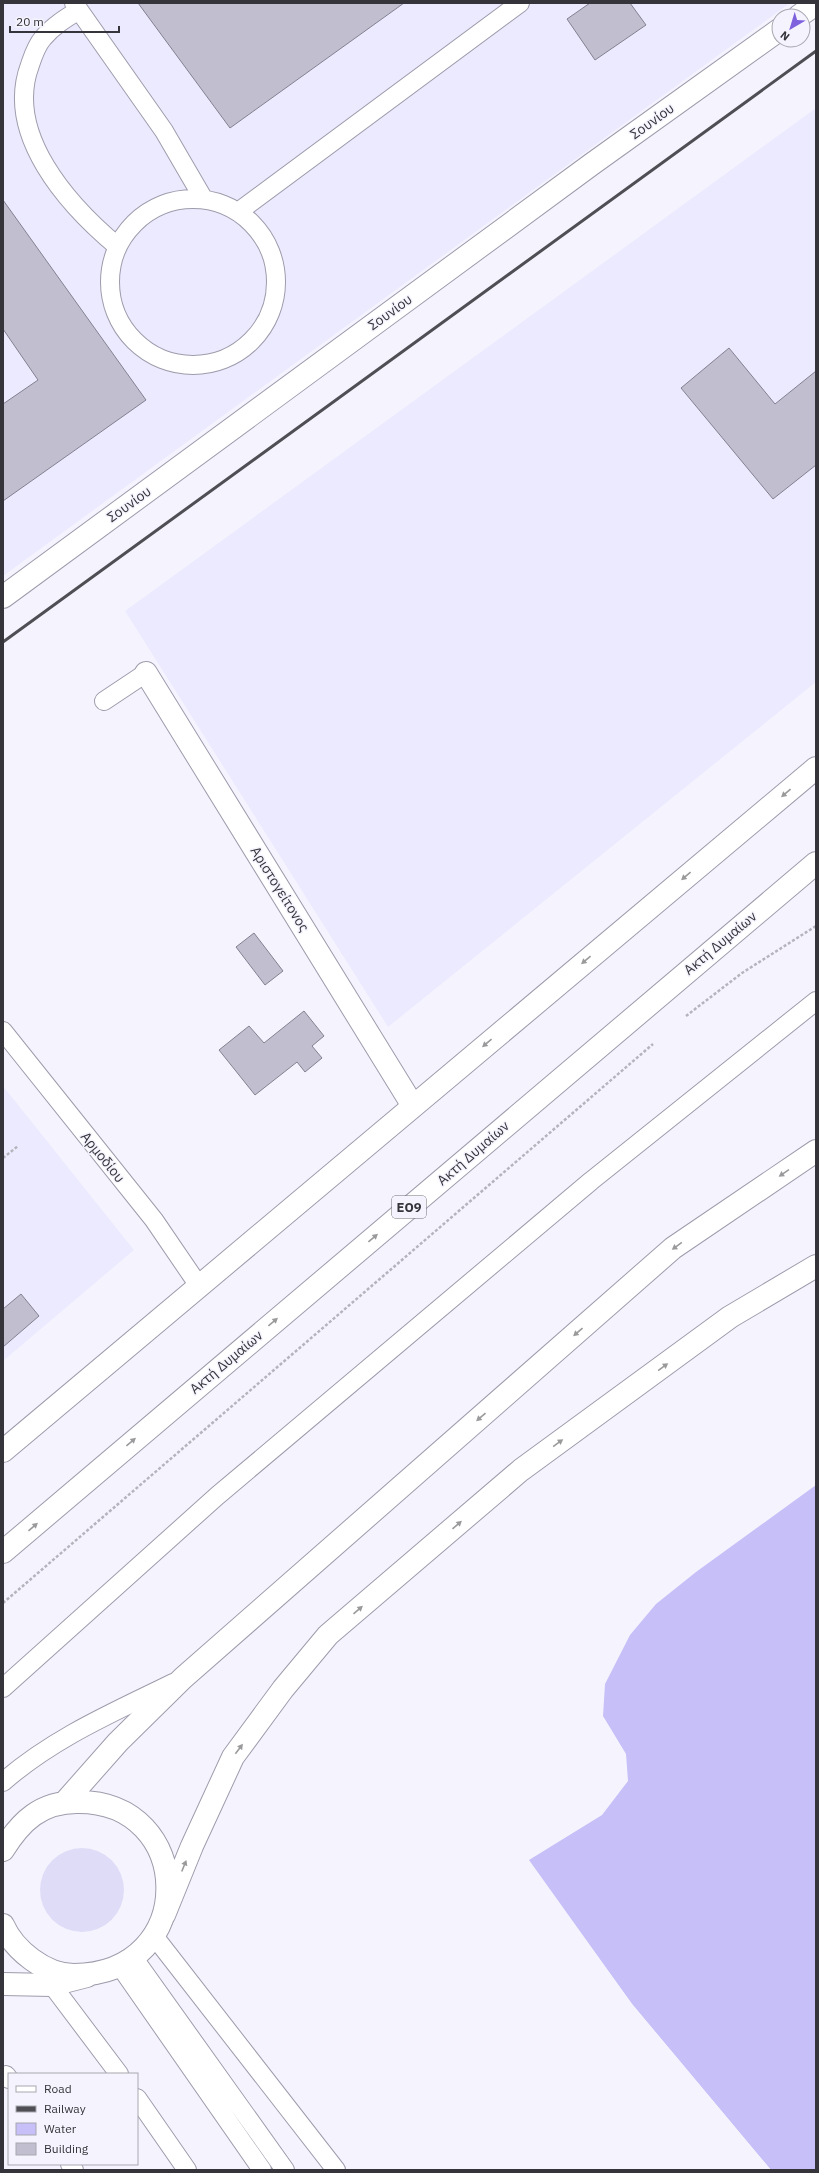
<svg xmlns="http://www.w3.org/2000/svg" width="819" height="2173" font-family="'IBM Plex Sans',sans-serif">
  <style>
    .built { fill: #eceafe }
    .green { fill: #dfdcf8 }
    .water { fill: #c6bff8 }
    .pier { fill: #f5f4fe }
    .building { fill: #c1bfcf; stroke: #838191 }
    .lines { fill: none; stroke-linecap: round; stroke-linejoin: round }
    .lane-casing { stroke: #9e9cac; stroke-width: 20 }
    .street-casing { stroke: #9e9cac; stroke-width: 24 }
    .secondary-casing { stroke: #9e9cac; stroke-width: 24 }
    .primary-casing { stroke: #9e9cac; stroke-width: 24 }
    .path { stroke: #b5b4bd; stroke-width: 2.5; stroke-dasharray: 3 2; stroke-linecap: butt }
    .lane { stroke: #fff; stroke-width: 18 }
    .street { stroke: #fff; stroke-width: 22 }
    .secondary { stroke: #fff; stroke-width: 22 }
    .primary { stroke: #fff; stroke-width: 22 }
    .rail { stroke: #4e4e54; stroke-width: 3 }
    .oneway { fill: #9a9a9c }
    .labels { text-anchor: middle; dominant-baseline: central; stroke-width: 3; stroke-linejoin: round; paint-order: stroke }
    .shield { fill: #f5f4fe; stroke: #6e6e75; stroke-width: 1 }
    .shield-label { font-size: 13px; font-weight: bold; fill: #34343a }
    .street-label { font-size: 14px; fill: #34343a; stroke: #f5f4fe }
  </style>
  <rect width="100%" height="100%" fill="#f5f4fe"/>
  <path class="built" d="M3 3H790L3 576Z
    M816 108V682L388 1027 125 611Z
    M3 1086 134 1250 3 1361Z"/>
  <path class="green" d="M40 1890a42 42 0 1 1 84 0a42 42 0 1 1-84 0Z"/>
  <path class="water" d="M816 1485V2170H771L632 2004 529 1860 602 1815 628 1781 626 1754 603 1716 605 1684 630 1635 656 1604 696 1572Z"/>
  <path class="pier" d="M527 1859 632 2004 771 2170H768L630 2005Z"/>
  <path class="building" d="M138 3H404L230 128Z
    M590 3H630L646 25 595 60 567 19Z
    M3 200 146 400 3 501V404L38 380 3 329Z
    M729 348 775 404 816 371V465L773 499 681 388Z
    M254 933 283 971 265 985 236 947Z
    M304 1011 324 1036 312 1046 322 1058 305 1072 297 1062 255 1095 219 1050 249 1026 264 1043Z
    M21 1294 39 1316 3 1347V1309Z"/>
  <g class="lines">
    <defs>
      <path id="lane" d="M74 3 164 131 203 198
        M79 10C66 18 53 26 43 38 36 46 33 56 30 65 4 134 68 205 117 246
        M110 282a83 83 0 1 1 166 0a83 83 0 1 1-166 0Z
        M238 212 520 3
        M104 701 146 673
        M3 1031 154 1220 199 1286
        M3 1688 217 1496 591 1181 816 1001
        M3 1782C53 1738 114 1712 173 1683
        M154 1936 336 2170
        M133 1957 285 2170
        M120 1966 262 2170
        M52 1985 119 2074
        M3 2077 6 2075 9 2079
        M137 2098 187 2170
        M70 2164 74 2170"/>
      <path id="street" d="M799 16 816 4
        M3 597 592 164 779 30
        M146 673 413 1106"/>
      <path id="secondary" d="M3 1984 52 1985 87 1976"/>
      <path id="primary" d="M3 1451 816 768
        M3 1552 816 863
        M65 1802 118 1742 183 1678 673 1248 816 1151
        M3 1850C21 1821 41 1802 77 1802 195 1800 201 1974 74 1975 45 1975 14 1950 3 1925
        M164 1915 192 1846 233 1757 283 1689 328 1635 521 1470 730 1317 816 1266"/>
    </defs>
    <use href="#lane" class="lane-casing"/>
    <use href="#street" class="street-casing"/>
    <use href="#secondary" class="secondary-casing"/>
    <use href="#primary" class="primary-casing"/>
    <path class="path" d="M686 1016 742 973 816 926
      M3 1158 18 1146
      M3 1603 653 1044"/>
    <use href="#lane" class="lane"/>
    <use href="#street" class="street"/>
    <use href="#secondary" class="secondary"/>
    <use href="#primary" class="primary"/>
    <path class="rail" d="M3 642 816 51"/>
  </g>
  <defs><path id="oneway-solid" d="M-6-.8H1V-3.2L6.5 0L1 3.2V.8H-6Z"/></defs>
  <g class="oneway">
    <use href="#oneway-solid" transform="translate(786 793) rotate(140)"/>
    <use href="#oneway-solid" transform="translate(686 876) rotate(140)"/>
    <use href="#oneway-solid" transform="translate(586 960) rotate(140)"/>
    <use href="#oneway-solid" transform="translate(487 1043) rotate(140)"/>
    <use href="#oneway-solid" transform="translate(784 1173) rotate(146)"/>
    <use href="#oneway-solid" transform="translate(373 1238) rotate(-40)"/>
    <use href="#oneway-solid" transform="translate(677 1246) rotate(144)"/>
    <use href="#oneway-solid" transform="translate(273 1322) rotate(-40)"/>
    <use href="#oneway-solid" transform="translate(578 1332) rotate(139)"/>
    <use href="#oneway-solid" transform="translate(663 1367) rotate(-36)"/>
    <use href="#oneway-solid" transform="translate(481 1417) rotate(139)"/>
    <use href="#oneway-solid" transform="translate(131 1442) rotate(-40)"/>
    <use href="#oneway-solid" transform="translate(558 1443) rotate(-36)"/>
    <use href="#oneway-solid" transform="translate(457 1525) rotate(-41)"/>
    <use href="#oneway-solid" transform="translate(33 1527) rotate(-41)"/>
    <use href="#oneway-solid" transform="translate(358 1610) rotate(-41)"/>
    <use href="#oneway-solid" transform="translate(239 1749) rotate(-53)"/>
    <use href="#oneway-solid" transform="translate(184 1866) rotate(-68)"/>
  </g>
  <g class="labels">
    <rect class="shield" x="392" y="1196" width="34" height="22" rx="3"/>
    <g class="shield-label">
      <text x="409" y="1207">ΕΟ9</text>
    </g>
    <g class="street-label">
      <text transform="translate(652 121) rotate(-36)">Σουνίου</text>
      <text transform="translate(390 312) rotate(-36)">Σουνίου</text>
      <text transform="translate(129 504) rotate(-36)">Σουνίου</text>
      <text transform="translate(280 889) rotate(58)">Αριστογείτονος</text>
      <text transform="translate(720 943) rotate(-40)">Ακτή Δυμαίων</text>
      <text transform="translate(473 1153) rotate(-41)">Ακτή Δυμαίων</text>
      <text transform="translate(103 1157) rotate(51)">Αρμοδίου</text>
      <text transform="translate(226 1362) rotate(-40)">Ακτή Δυμαίων</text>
    </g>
  </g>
  <rect width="819" height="2173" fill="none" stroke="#34343a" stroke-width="8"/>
  <rect x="8" y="2073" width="130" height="92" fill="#f5f4fe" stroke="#a8a7b0"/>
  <rect x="16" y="2086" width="20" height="6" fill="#ffffff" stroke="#a8a7b0"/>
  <text x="44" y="2093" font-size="12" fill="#34343a">Road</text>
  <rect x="16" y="2106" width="20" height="6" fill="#4e4e54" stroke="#a8a7b0"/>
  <text x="44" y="2113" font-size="12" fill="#34343a">Railway</text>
  <rect x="16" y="2123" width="20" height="12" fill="#c6bff8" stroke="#a8a7b0"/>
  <text x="44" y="2133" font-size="12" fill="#34343a">Water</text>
  <rect x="16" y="2143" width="20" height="12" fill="#c1bfcf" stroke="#a8a7b0"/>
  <text x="44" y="2153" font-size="12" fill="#34343a">Building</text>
  <g transform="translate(791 28) rotate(218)"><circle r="19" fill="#f5f4fe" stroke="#a8a7b0"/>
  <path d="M0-3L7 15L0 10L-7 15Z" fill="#7e62dd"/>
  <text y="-6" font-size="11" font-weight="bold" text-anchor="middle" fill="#34343a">N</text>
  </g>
  <path d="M10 26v6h109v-6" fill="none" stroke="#34343a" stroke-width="2"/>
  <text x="16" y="26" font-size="12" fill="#34343a" stroke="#f5f4fe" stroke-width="3" paint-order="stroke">20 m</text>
</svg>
